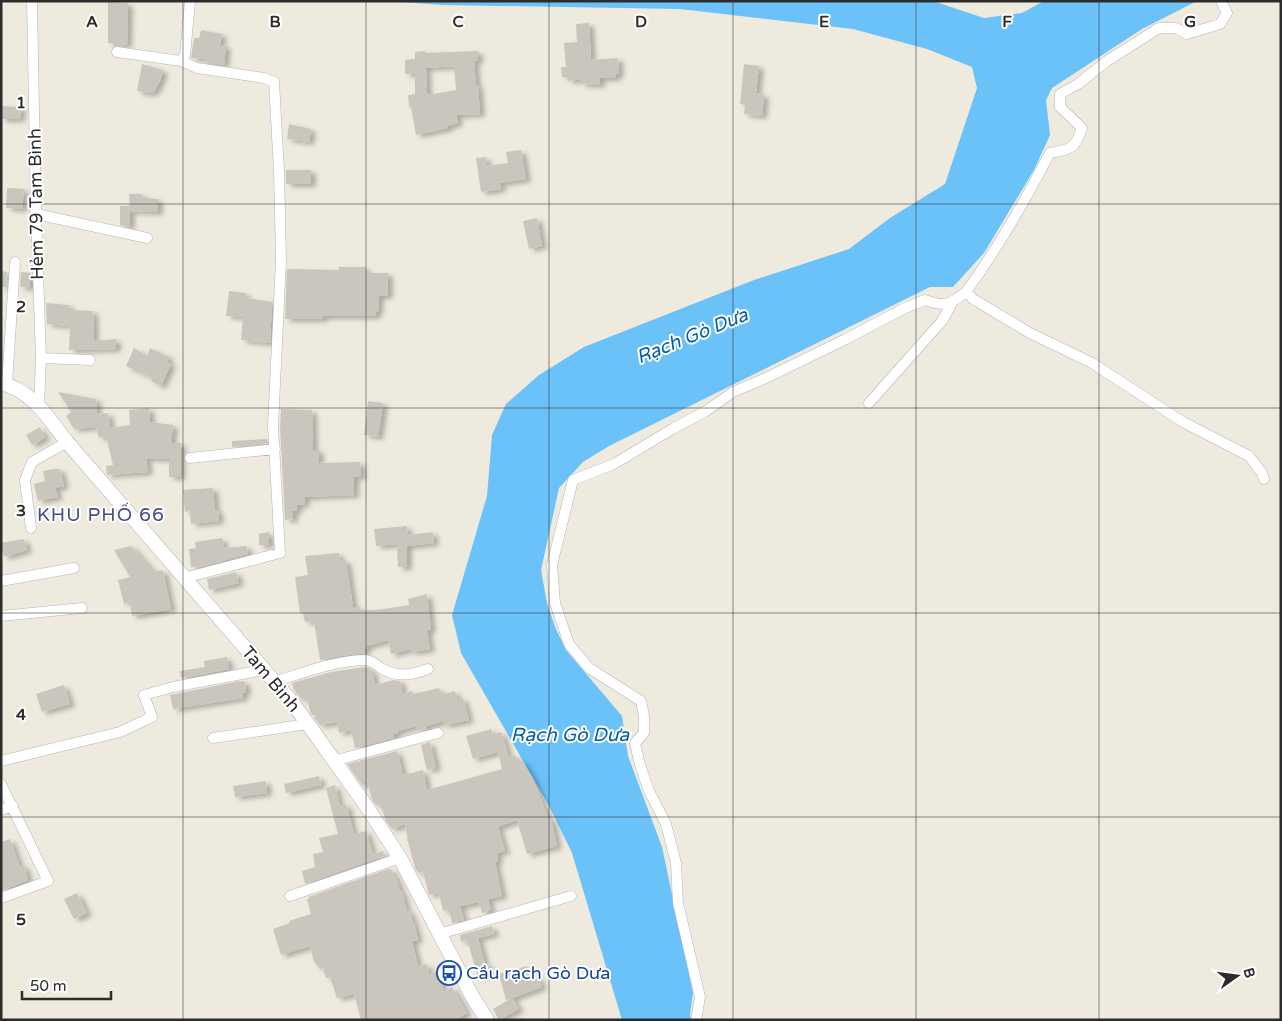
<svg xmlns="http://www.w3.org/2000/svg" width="1282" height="1021" font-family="'Varela Round',sans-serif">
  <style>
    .water { fill: #6ac2f8 }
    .building { fill: #cbc6bd; fill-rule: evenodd; filter: url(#shadow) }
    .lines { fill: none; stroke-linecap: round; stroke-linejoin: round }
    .street-casing { stroke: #b2b2c1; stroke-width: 11 }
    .secondary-casing { stroke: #b2b2c1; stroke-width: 15 }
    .street { stroke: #fff; stroke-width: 10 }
    .secondary { stroke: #fff; stroke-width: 14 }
    .grid { fill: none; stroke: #2c2c2c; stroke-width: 1; stroke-opacity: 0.55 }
    .labels { text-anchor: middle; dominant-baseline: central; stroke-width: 4; stroke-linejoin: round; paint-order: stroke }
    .street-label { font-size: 18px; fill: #2c2c2c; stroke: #fff }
    .transit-label { font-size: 18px; fill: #164399; stroke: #fff; text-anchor: start }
    .water-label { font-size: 19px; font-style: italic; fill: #035daa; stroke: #fff }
    .neighbourhood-label { font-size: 19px; letter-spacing: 1px; fill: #494c81; stroke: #fff }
    .grid-label { font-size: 16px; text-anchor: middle; font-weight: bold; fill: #2c2c2c; stroke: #fff; stroke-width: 4; stroke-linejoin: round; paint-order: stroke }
  </style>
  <defs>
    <filter id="shadow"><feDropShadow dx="5" dy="3" stdDeviation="2.5" flood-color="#0004"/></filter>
  </defs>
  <rect width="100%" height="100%" fill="#efeade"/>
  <path class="water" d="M388 1H933L984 18 1022 13 1044 1H1197L1142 29 1052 88 1046 100 1050 135 1034 170 984 253 953 287H930L609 446 583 462 559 488 541 570 547 603 555 627 566 650 622 716 628 756 662 847 693 993 690 1014 691 1020H622L572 853 550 808 461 653 452 615 487 496 492 435 506 404 539 375 584 347 754 280 849 249 890 218 945 184 977 88 972 67 927 49 853 29 680 9 443 5Z"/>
  <path class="building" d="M108 2 128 3 127 45 108 43Z
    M589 23 591 60 618 58 619 74H616V78H600V85L581 84V79L568 81V77H562L561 67H566L564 43 577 42 576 24Z
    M201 30 222 34 220 45 226 46 224 65 203 62V59L191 58 194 38H199Z
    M425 51V53L478 51V61H474L476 85H478L480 114 456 115 458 123 448 126V128L416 135 411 107 409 108 408 95 415 94V74H405V60L415 59V52ZM454 66 456 90 429 95V93H427L426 68Z
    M142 64 163 70 160 81 153 93H144L137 91Z
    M744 64 759 66 756 93 764 95 762 116 744 114 745 105 740 104Z
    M1 106 21 107 20 119H1Z
    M289 124 311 129 309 142 287 139Z
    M521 150 526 179 500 183 501 189 481 192 476 158 486 157 487 166 508 163 506 152Z
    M286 170H311V184H286Z
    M7 188 24 189 22 209 6 208Z
    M129 194H142L143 198 158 199V212L130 211Z
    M120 206H130V227L120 225Z
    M537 218 542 246 529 249 523 221Z
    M339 267H365L366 273H388V296H379L378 312H375L376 316H323V319H285L287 269 339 270Z
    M1 271 7 272 6 287H1Z
    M21 272 30 273V288L20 287Z
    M229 291 245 293V298L272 302 270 343 241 340 243 317 226 316Z
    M46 303 69 305V310L93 311 94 341 116 339V349L69 350 70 326 47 324Z
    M134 348 147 356 150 348 169 357 167 362 171 364 161 386 151 381 152 378 126 366Z
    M58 392 96 399 97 414 108 413 110 428 130 425 129 410 149 408 150 422 173 425 171 443H181L180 477H169V459L146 458 148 472 107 475 106 466 113 465 106 436 99 438 96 427 74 429 66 416 71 412Z
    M368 401 383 403 378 437 364 435Z
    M281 409 312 410 313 450H319V463L360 462 361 477H354V495L304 497 305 504 297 505V511H293V519L285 520 280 426Z
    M40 427 45 438 32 445 26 435Z
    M267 439V443L232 447V441Z
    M53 469H60L64 486 55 488 58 497 38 501 34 484 45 481 43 471Z
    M213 488 215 510H218L219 521 191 524 190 511 185 512 183 490Z
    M407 526 408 535 433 532 434 543 407 546V567H398L397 544 376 546 374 529Z
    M269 532V545H259V534Z
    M222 538 224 548 247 546 248 554 204 566 191 567 189 549 196 548 195 542Z
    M24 539 27 550 4 557 1 543Z
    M131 546 154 572 163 570 171 609 132 616 130 602 124 604 118 580 130 577 114 550Z
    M339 553 340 561 346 560 353 607H358V610H377L409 605 408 599 427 594 431 630H427L430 649 411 652V649L391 654 388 640 367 646V649H364L365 653 340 656 320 660 314 621 305 622 303 613H300L295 577 308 575 305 556Z
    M236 572 239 583 209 590 207 579Z
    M227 657 229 669 181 678 180 671 205 667 204 661Z
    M364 667 369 668V671L372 670 375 685 394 680 400 681 403 694 412 691 413 694 439 688 441 695 455 691 457 700 463 698 469 720 445 725 444 721 426 726 427 729 418 731 417 726 398 731V733L393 734 394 738 355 748 351 730 339 733 337 722 320 725 315 719V715H312L310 711 307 698 301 699 294 690 292 683 331 672Z
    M240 681 245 682 246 693H242L243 698 173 709 170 695Z
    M64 685 70 704 42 712 36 694Z
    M491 729 498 752 473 759 466 736Z
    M501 732 509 757 515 755 518 762 522 760 533 779 549 820 551 819 557 846 527 854 517 820 498 827 505 851 497 853 498 861 495 862 502 896 488 899 491 910 482 913 479 902 460 906 464 920 452 923 449 909 443 911 439 893 429 895 423 872 418 873 415 868 408 842 405 824 392 829 386 821 380 804 376 805 372 800 368 784 362 785 347 764 397 751 403 775 423 770 427 790 502 769 494 734Z
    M430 742 436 768 427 770 421 745Z
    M319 776 321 785 286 793 284 784Z
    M266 781 267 793 235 797 233 786Z
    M335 785 340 806 346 804 354 834 366 831 373 854 383 851 384 856 305 884 302 871 315 867 313 854 323 852 319 838 338 834 326 788Z
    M10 839 20 867 24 865 28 880 1 891V842Z
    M388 869H391L394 877 395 876 401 893 402 892 407 912 410 911 413 923H414L418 940 412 941 418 966 427 964 429 974 438 972 444 992 452 987 467 1013 455 1020H361L354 994 337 998 330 977 326 978 323 968 320 969 314 962 310 946 281 955 273 929 290 923 289 921 311 914 307 899H309L308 897Z
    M77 893 87 913 74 919 64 899Z
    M492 926 494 934 478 938 485 965 488 964 490 974 478 977 467 940 461 942 460 935Z
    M527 966 530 976 536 975 537 979 539 978 542 987 512 998 519 1009 499 1020 493 1009 510 999 506 1000 499 974Z"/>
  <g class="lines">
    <defs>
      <path id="street" d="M32 1 36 214 41 358 39 407
        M1221 1 1227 13 1220 24 1187 34 1176 28H1159L1107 61 1078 84 1060 94V107L1082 128C1076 148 1070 150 1050 153 1025 201 998 248 966 292L973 299 1030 333 1092 363 1183 422 1249 456 1262 473 1264 479
        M117 52 181 61 185 55 190 1
        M181 61 197 68 264 78 274 82 279 171 281 260 273 426 280 553 184 578
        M36 214 147 238
        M41 358 90 360
        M7 384 15 262
        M869 403 942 321 952 303
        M190 458 275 449
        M31 528 25 480 32 462 67 442
        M1 581 74 568
        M1 616 82 608
        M274 682C303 673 333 661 364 660 371 660 375 664 381 668 396 678 412 675 428 669
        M213 738 308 724
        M1 761 120 732 152 717 144 695 173 687 263 670
        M333 761 438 733
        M1 784 48 881 1 898
        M1 810 13 806
        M290 896 400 858
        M439 934 571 896
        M696 1020 700 997 678 903 676 863 666 824 649 791 640 765 635 743 644 733V716L641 701 589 668 569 644 555 603 552 565 573 480 614 464 674 428 706 411 733 392 766 378 846 339 905 308 925 300C945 307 949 305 966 292"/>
      <path id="secondary" d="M1 383C32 390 49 419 67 442L292 702 308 724 367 807 400 858 472 996 487 1020"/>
    </defs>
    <use href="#street" class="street-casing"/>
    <use href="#secondary" class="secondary-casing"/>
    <use href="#street" class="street"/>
    <use href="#secondary" class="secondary"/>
  </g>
  <path class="grid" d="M183 1V1020M366 1V1020M549 1V1020M733 1V1020M916 1V1020M1099 1V1020M1 204H1281M1 408H1281M1 613H1281M1 817H1281"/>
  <defs>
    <symbol id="bus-ring" viewBox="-11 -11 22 22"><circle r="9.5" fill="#fff" stroke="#1a4fb4" stroke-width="1.5"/><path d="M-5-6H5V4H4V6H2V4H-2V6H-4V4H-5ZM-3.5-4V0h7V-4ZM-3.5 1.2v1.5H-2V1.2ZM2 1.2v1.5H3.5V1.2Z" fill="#1a4fb4"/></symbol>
  </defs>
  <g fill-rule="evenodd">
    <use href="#bus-ring" x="435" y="959" width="28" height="28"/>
  </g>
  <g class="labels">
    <g class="street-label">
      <text transform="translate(36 204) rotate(-91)">Hẻm 79 Tam Bình</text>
      <text transform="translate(271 679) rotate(50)">Tam Bình</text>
    </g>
    <g class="transit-label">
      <text x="466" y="973">Cầu rạch Gò Dưa</text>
    </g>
    <g class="water-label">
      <text transform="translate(692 336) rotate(-22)">Rạch Gò Dưa</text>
      <text x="570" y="735">Rạch Gò Dưa</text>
    </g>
    <g class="neighbourhood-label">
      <text x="101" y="515">KHU PHỐ 66</text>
    </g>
  </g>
  <g class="grid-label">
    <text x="92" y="27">A</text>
    <text x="275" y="27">B</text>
    <text x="458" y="27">C</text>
    <text x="641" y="27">D</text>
    <text x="824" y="27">E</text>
    <text x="1007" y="27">F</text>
    <text x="1190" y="27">G</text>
    <text x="21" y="108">1</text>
    <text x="21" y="312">2</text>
    <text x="21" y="516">3</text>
    <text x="21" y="720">4</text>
    <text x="21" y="925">5</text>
  </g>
  <rect width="1282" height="1021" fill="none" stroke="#2c2c2c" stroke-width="5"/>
  <g transform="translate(1237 976) rotate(76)" stroke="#ffffff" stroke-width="4" paint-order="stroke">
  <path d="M0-4L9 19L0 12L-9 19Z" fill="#2c2c2c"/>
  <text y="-8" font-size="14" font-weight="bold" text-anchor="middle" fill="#2c2c2c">B</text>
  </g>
  <path d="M22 991v8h89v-8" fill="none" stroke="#2c2c2c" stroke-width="2.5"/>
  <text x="30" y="991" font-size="15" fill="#2c2c2c" stroke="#ffffff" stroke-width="4" paint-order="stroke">50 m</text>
</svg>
